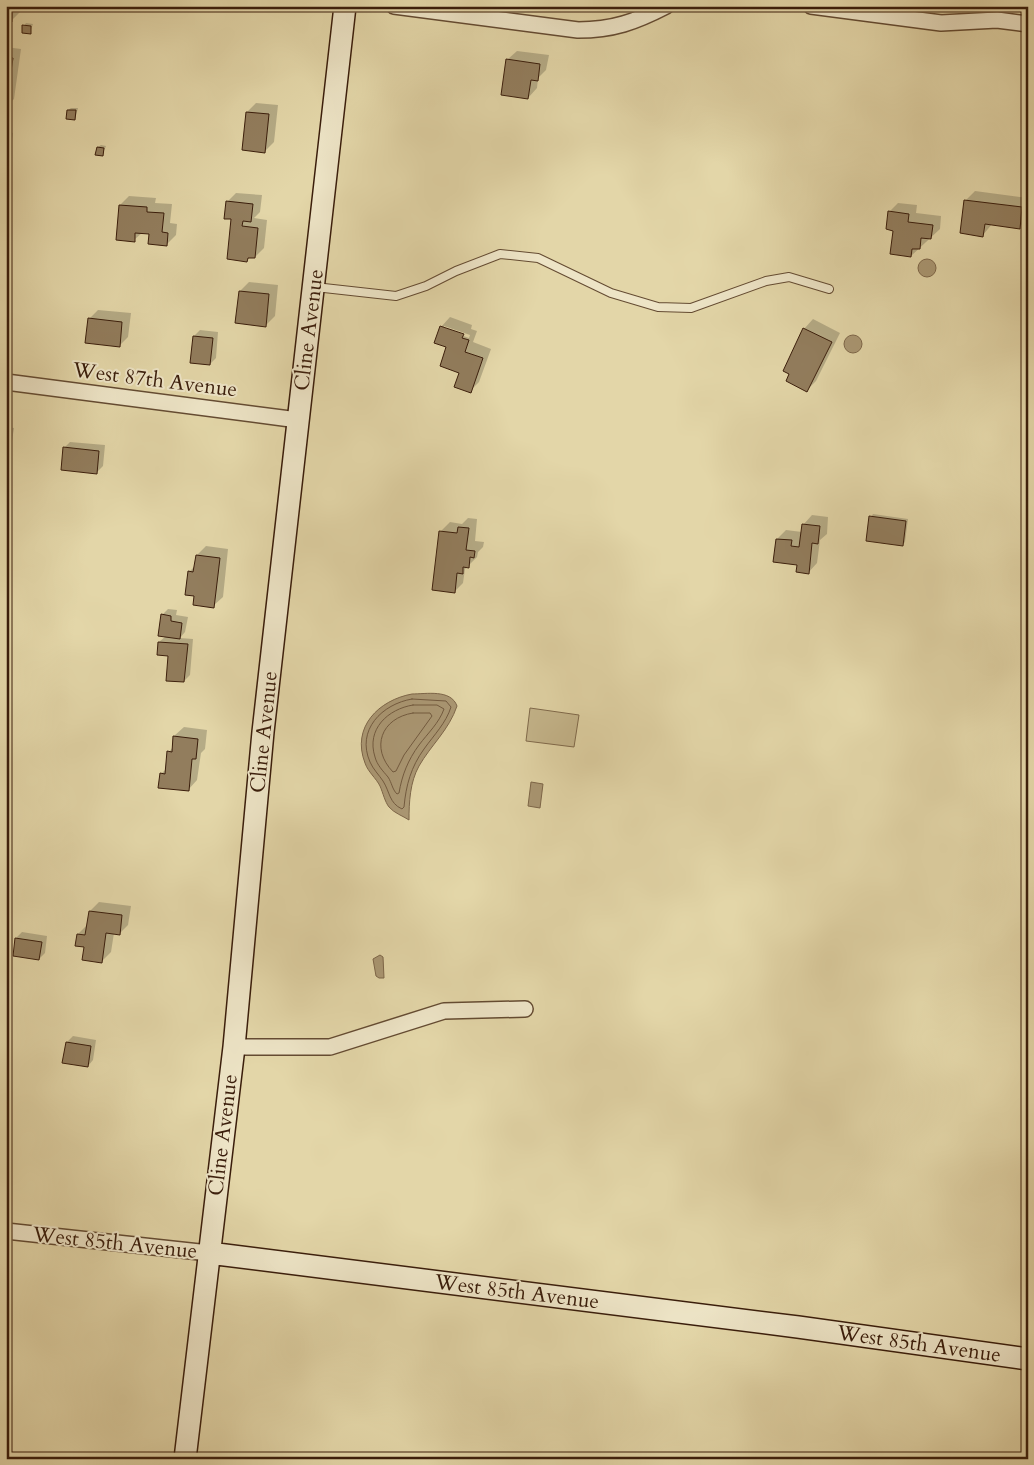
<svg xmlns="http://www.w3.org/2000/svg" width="1034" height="1465" font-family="Cardo,serif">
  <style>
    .green { fill: #c6b78d; stroke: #806a4c }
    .water { fill: #aa9773; stroke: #7d6649 }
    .shadow { fill: #0003; fill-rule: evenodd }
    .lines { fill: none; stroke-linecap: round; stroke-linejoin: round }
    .shore { stroke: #725a3f; stroke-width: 1 }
    .building { fill: #927d5d; stroke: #3a1d0b }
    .lane-casing { stroke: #644b32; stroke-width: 10 }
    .street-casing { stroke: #644b32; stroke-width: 18 }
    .secondary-casing { stroke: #3a1d0b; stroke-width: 24 }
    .lane { stroke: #ede4c6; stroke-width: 8 }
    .street { stroke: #ede4c6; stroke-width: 15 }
    .secondary { stroke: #ede4c6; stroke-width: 21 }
    .labels { text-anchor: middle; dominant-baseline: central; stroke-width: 4; stroke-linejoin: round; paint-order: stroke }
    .street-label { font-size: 21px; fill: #3a1d0b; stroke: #ede4c6 }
  </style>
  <rect width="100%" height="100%" fill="#e3d6a8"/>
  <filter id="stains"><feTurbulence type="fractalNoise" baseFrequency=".004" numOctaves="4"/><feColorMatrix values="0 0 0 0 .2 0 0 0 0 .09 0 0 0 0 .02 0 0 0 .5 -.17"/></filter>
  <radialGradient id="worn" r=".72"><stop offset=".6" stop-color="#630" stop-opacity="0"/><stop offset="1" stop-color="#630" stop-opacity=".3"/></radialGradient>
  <path class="green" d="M530 708 579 715 574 747 526 741Z"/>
  <path class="water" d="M918 268a9 9 0 1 1 18 0a9 9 0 1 1-18 0Z
    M844 344a9 9 0 1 1 18 0a9 9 0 1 1-18 0Z
    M412 694C426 694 451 689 457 706 449 730 431 745 419 766 410 782 409 802 409 820 403 816 394 813 389 807 385 802 383 793 380 786 376 778 368 772 365 763 351 727 379 700 412 694Z
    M531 782 543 784 540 808 528 806Z
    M380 955 383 957 384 978H379L376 976 373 959Z"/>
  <path class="shadow" d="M6 6H21L20 12 11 21Z
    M26 23 33 24 30 32 24 26Z
    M6 47 21 49 14 99 6 107Z
    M517 51 549 55 546 70 538 78 537 88 528 98 507 60Z
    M256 103 278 105 274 142 265 151 247 112Z
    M71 108H78L75 119 68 110Z
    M6 132 13 133 6 178Z
    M101 145 106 146 102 155 98 147Z
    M975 191 1028 198V219L1019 227 992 224 983 235 961 232 966 200Z
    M236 193 262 195 260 212 254 218 267 220 264 248 255 257H250L247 260 227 202Z
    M129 196 156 198 155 203 172 204 170 223 177 224 176 235 167 244 150 233 143 232 134 240 120 205Z
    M898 203 917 205 916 213 941 216 940 229 911 256 889 212Z
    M6 207 11 208 9 224 6 227Z
    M249 282 278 285 275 316 266 325 240 291Z
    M98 310 131 313 128 337 119 346 89 319Z
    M450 317 472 325 471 329 477 331 473 342 491 349 479 382 470 391 448 347 441 327ZM444 326 470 335 469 338 444 329Z
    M813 319 840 333 816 381 807 390 791 374 785 371 804 329Z
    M200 330 218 332 216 358 210 364 194 336Z
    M6 427 14 428 11 447 6 452Z
    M70 442 105 445 103 466 97 472 64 448Z
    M873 514 908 519 905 542 902 545 871 517Z
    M812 515 828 517 827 534 820 540 817 563 808 573 777 539 786 530 802 532 803 525Z
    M468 518 477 519 475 541 484 542 483 547 478 552 477 557 465 569 463 583 454 592 441 531 450 522 462 524Z
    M206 546 228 549 223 597 213 606 195 595 189 572 195 566 197 555Z
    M168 609 177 610 176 615 188 617 185 632 180 638 193 639 190 675 184 681 159 642 166 636 162 615Z
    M184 727 207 730 205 749 201 753 197 780 188 790 161 774 167 768 169 752 173 747 174 736Z
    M99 902 131 906 128 925 119 934 114 933 111 952 102 961 85 946 78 934 87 925 90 911Z
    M22 932 47 936 45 953 39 959 16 938Z
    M73 1036 96 1040 93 1060 88 1066 67 1042Z"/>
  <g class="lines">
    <path class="shore" d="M412 699 446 701 451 707C446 723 434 735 424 749 411 767 406 785 404 807L402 809C389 803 390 792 383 781 379 775 373 769 370 762 356 730 382 704 412 699Z
      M413 705H437L444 709C439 723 428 733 419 745 408 760 402 775 399 793L397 794C392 789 392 783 388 777 383 771 377 765 375 757 366 729 388 709 413 705Z
      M413 713H430L432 716 404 755 396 771 393 772C370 748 381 718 413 713Z"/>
  </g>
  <path class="building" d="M6 6H13L12 22H6Z
    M22 25 31 26V34L22 33Z
    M6 57 13 58 6 105Z
    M506 59 540 64 538 81 531 80 528 99 501 95Z
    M67 110H76L75 120 66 119Z
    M246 112 269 114 265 153 242 150Z
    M97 147 104 148 103 156 95 155Z
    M964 200 1022 207 1020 229 985 224 983 237 960 233Z
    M226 201 253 204 251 222 243 221 242 226 258 228 255 258H248L247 262 227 259 231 219H224Z
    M119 205 147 207V212L164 213 162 232 168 233 167 246 148 244 149 234 135 233V242L116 240Z
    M888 211 909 214 908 222 933 225 931 239 921 238 920 249H912L911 257 890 254 893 231 886 229Z
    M239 291 269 294 266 327 235 323Z
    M88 318 122 322 120 347 85 343Z
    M440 326 464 334 462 338 469 340 465 352 483 358 471 393 454 387 459 373 440 366 446 347 434 343Z
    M803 328 832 342 807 392 786 381 789 374 783 371Z
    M193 336 213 338 210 365 190 363Z
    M6 433 9 434 6 452Z
    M63 447 99 451 97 474 61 470Z
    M869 516 906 521 903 546 866 541Z
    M802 524 820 526 818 544 812 543 809 574 796 572 797 565 773 562 776 539 792 540 791 546 799 547Z
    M458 527 469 528 466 550 475 551 474 558 470 557 469 568 463 567V574L457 573 455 593 432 590 439 531 457 533Z
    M196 555 220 558 214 608 193 605 194 596 185 595 188 571 193 572Z
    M161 614 171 616V621L182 623 180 639 158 636Z
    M158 642 188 644 184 682 166 681 168 656 157 655Z
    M173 736 198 739 196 759H192L189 791 158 788 160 773 165 774 167 751 172 752Z
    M89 911 122 915 120 935 106 933 102 963 82 960 84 947 75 946 77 934 85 935Z
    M15 938 42 942 39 960 13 956Z
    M66 1042 91 1046 88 1067 62 1063Z"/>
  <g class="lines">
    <defs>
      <path id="lane" d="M315 287 396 296 426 286 456 271 500 254 538 258 611 293 658 307 691 308 766 281 789 277 829 289"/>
      <path id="street" d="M394 6 578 30C613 30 635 22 666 6
        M811 6 941 23 997 20 1028 24
        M6 382 298 420
        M234 1047H330L444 1011 525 1009
        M6 1231 209 1253"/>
      <path id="secondary" d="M209 1253 798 1327 1028 1359
        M185 1459 234 1047 263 732 345 6"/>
    </defs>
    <use href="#lane" class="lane-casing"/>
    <use href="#street" class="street-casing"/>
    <use href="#secondary" class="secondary-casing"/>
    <use href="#lane" class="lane"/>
    <use href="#street" class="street"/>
    <use href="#secondary" class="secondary"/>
  </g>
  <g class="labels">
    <g class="street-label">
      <text transform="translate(309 330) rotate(-83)">Cline Avenue</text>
      <text transform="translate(155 380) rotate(7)">West 87th Avenue</text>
      <text transform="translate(264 732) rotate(-84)">Cline Avenue</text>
      <text transform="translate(223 1135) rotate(-83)">Cline Avenue</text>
      <text transform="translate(115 1243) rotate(6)">West 85th Avenue</text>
      <text transform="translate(517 1292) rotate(7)">West 85th Avenue</text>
      <text transform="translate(919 1344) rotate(8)">West 85th Avenue</text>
    </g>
  </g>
  <rect width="1034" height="1465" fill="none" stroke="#e3d6a8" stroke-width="25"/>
  <rect x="8" y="8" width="1019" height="1450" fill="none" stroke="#3a1d0b" stroke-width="2.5"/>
  <rect x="12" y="12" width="1009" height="1440" fill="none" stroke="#3a1d0b"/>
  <rect width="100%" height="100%" filter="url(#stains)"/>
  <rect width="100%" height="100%" fill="url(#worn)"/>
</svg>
